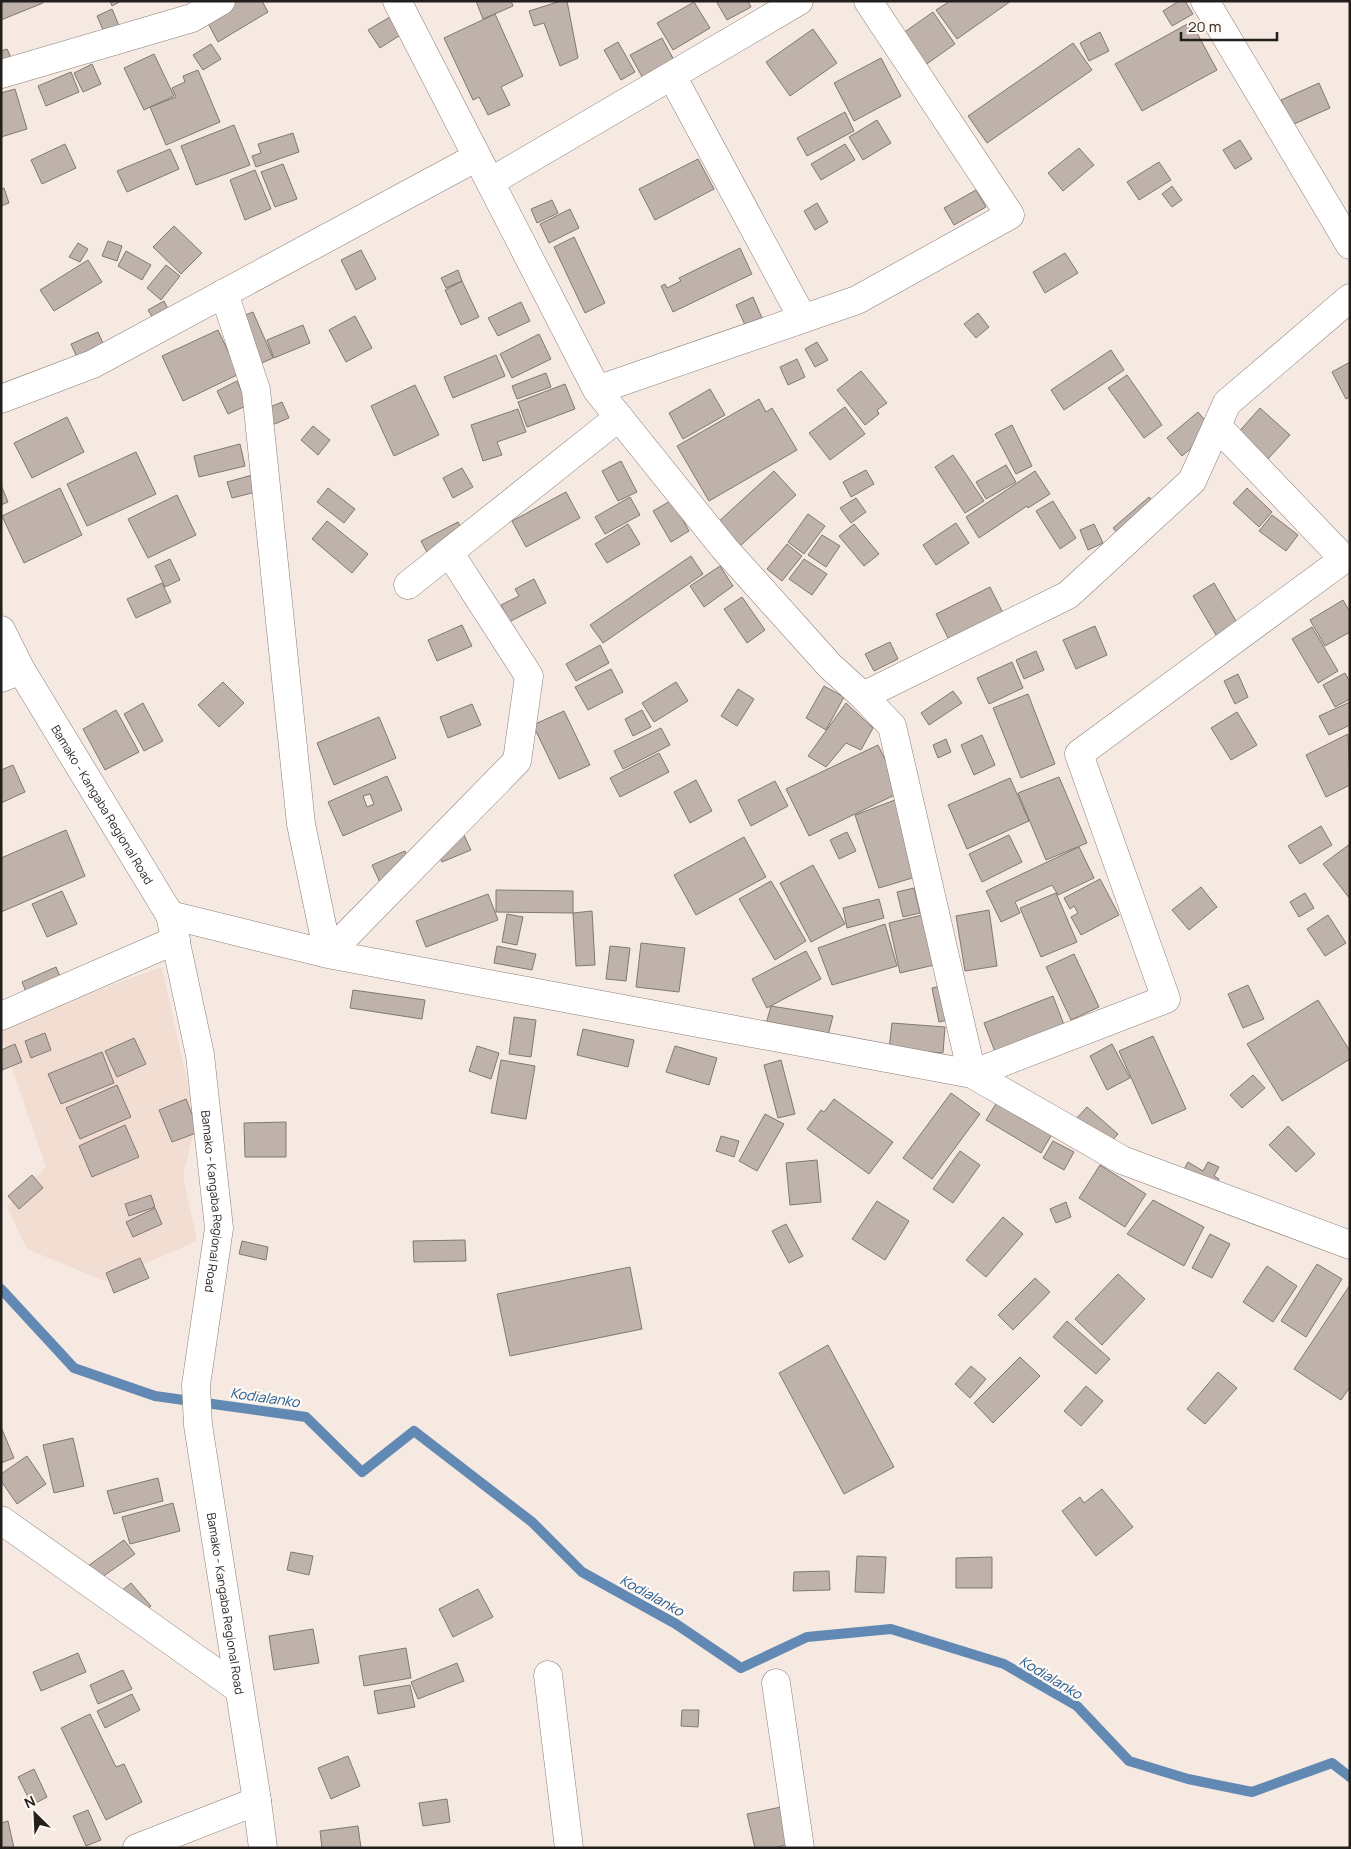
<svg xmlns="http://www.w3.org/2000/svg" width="1351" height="1849" font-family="Manrope,sans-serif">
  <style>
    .built { fill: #f1ddd2 }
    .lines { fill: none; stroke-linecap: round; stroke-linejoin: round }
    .stream { stroke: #6189b3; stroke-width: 10 }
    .building { fill: #beb2ab; stroke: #837871; fill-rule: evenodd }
    .minor-casing { stroke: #8a7e78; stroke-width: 29 }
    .tertiary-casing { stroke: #8a7e78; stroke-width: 29 }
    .minor { stroke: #fff; stroke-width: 28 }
    .tertiary { stroke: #fff; stroke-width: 28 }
    .labels { text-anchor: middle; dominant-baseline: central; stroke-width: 5; stroke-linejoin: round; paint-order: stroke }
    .street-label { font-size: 12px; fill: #231f1c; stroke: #fff7f2 }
    .water-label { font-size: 14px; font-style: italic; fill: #1c5b92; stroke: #fff7f2 }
  </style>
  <rect width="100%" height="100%" fill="#f5e9e1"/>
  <path class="built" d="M162 967 196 1122 183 1176 197 1241 105 1281 27 1249 7 1207 46 1167 1 1036V1025Z"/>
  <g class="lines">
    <path class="stream" d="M1 1289 74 1368 155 1396 306 1417 362 1472 414 1431 532 1522 582 1572 676 1624 741 1668 807 1637 891 1629 1004 1664 1077 1706 1129 1761 1188 1779 1252 1792 1332 1763 1350 1777"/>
  </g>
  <path class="building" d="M1 1H43V3L1 20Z
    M110 1H121L112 6Z
    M225 1H262L268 12 218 42 203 14Z
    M476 1H511L513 6 483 19Z
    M561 1H567L578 58 560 66 544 23 534 26 529 11Z
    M716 1H748L751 7 727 20Z
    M950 1H1011L957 39 936 10Z
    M1179 1H1185L1193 14 1172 26 1163 11Z
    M694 2 710 28 673 50 657 23Z
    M410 5 421 22 380 48 368 30Z
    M112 9 128 47 113 53 97 16Z
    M933 12 955 44 921 68 899 36Z
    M495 14 523 76 501 87 510 105 488 115 479 97 473 100 444 38Z
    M1191 22 1217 70 1142 111 1115 64Z
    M813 29 837 63 790 96 766 62Z
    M1100 32 1109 51 1089 61 1080 43Z
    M662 38 676 64 645 82 630 55Z
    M618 42 635 72 621 80 604 50Z
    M1073 43 1092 70 987 143 968 116Z
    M211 44 221 59 203 70 193 55Z
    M7 49 19 74 1 82V51Z
    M154 54 174 96 144 110 124 68Z
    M881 58 901 96 854 121 834 83Z
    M92 64 101 84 83 92 74 73Z
    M198 70 220 122 166 145 150 107 176 97 172 88 185 82 183 76Z
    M71 72 79 92 46 106 38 86Z
    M1319 83 1330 108 1292 125 1281 100Z
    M15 89 27 129 1 137V93Z
    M845 112 854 131 807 156 797 138Z
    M877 120 891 143 863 160 849 137Z
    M234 125 250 165 196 185 181 146Z
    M293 133 299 152 256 167 252 156 261 153 258 144Z
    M1240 140 1252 159 1235 169 1223 150Z
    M65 144 76 168 42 184 31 160Z
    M845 144 855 160 821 180 811 164Z
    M1079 148 1094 165 1063 191 1048 173Z
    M170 149 179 169 127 192 117 171Z
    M698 159 714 189 655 220 639 189Z
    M1159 162 1171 180 1139 200 1127 182Z
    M283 164 297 199 275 207 261 172Z
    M255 170 271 209 245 220 230 180Z
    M1172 186 1182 200 1172 207 1162 194Z
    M4 188 9 203 1 206V189Z
    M976 190 986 207 954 225 944 208Z
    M552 200 558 213 537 223 531 209Z
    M817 203 828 222 815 230 804 211Z
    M570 209 579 228 549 243 540 224Z
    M174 226 202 253 181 274 153 247Z
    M574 237 605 303 585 313 554 247Z
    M108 241 122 246 117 261 102 256Z
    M78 243 88 249 80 262 69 257Z
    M740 248 752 274 673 312 661 286 665 284 667 288 681 281 679 278Z
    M361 250 376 279 356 290 341 260Z
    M126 251 151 265 142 280 118 266Z
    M1065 253 1078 273 1045 293 1033 272Z
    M88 260 102 282 54 311 40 290Z
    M166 265 180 276 161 300 147 288Z
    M458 270 462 281 446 288 441 278Z
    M462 281 479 317 461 325 445 290Z
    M753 297 762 318 745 325 736 305Z
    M164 301 172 317 157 325 148 310Z
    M521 302 530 321 498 336 488 318Z
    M253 312 273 358 255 366 235 319Z
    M978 313 989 327 976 338 964 324Z
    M355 316 372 348 346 362 329 330Z
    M303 325 310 343 274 358 267 340Z
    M218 330 239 374 183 401 162 356Z
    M98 332 106 350 79 362 71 344Z
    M539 334 551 359 512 378 500 354Z
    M817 342 828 360 815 367 805 349Z
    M1111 350 1124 370 1064 410 1051 390Z
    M496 355 505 376 453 398 444 377Z
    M797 359 805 377 788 385 780 367Z
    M1350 362V397L1346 399 1332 372Z
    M861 371 887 403 877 410 879 414 865 425 837 390Z
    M546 373 551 387 517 399 512 386Z
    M1127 375 1162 425 1144 438 1108 388Z
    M237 381 248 405 228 414 217 391Z
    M565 384 575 409 527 427 518 402Z
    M415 385 439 435 394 456 371 406Z
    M710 389 725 415 683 439 669 413Z
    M759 399 766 412 772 408 797 450 709 501 677 446Z
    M282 402 289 418 272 425 265 409Z
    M845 407 865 434 830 460 809 433Z
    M1260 408 1290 435 1266 461 1236 435Z
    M518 409 526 432 497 442 502 455 483 461 471 425Z
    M1198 412 1213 430 1182 456 1167 438Z
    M67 417 84 452 32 478 14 443Z
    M1012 425 1032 466 1016 474 995 434Z
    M313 426 330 440 318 455 301 440Z
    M240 444 245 466 199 477 194 456Z
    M136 452 156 494 87 526 67 484Z
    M953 455 984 501 965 513 935 467Z
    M621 461 637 492 618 501 602 471Z
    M1006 465 1016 482 986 499 976 482Z
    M462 468 473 487 453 498 443 478Z
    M866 470 874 484 851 497 843 482Z
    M774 471 796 495 739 547 717 523Z
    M1035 471 1050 494 1028 508 1027 506 979 538 966 517Z
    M256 474 260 491 232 498 227 482Z
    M1 485 8 502 1 505Z
    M60 488 82 535 24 563 2 516Z
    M328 488 355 509 344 523 317 502Z
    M1247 488 1272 512 1259 527 1233 503Z
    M566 492 580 518 526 547 512 521Z
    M177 495 196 535 148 558 128 519Z
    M630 497 640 515 605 534 595 517Z
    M1149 497 1162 511 1126 543 1113 528Z
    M856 498 866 512 851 523 840 508Z
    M672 500 689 531 671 542 653 511Z
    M1053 501 1076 538 1060 549 1036 511Z
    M808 514 825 526 804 554 788 542Z
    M1272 515 1298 535 1286 551 1259 531Z
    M327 521 368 554 352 573 312 539Z
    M458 522 467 541 431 560 421 541Z
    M956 523 969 543 936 565 923 545Z
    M628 524 640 544 607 563 595 544Z
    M854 524 879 554 864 566 839 536Z
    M1094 524 1103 543 1088 550 1080 530Z
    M822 535 840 546 826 567 808 555Z
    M787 544 802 556 782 581 767 569Z
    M691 556 703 574 603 643 590 625Z
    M170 559 180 580 165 587 155 566Z
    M804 559 827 574 812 595 789 579Z
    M720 566 733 586 704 607 690 586Z
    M534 579 546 603 509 622 501 605 519 596 515 589Z
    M162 583 171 602 136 618 127 599Z
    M1214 583 1240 628 1219 640 1193 596Z
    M990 587 1004 615 950 642 936 614Z
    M742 597 765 630 747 643 724 609Z
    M1343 600 1350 612V632L1325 646 1310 620Z
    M462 625 472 646 437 661 428 640Z
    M1095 626 1107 655 1076 669 1063 640Z
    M1312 627 1338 671 1318 683 1292 639Z
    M890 642 898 659 874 671 865 654Z
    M600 645 609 663 576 681 566 664Z
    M1036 651 1044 670 1024 679 1016 660Z
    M1012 662 1023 688 989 704 977 678Z
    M611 669 623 692 588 710 575 687Z
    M1345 673 1350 682V699L1335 707 1323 685Z
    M1238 674 1248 697 1235 704 1224 681Z
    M223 682 244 703 219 727 198 705Z
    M676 682 688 701 654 722 642 703Z
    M824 686 844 697 826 730 806 718Z
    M738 689 754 699 737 726 721 716Z
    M953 691 962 703 929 725 921 713Z
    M1028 694 1055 764 1021 778 993 708Z
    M1350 702V725L1329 735 1319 716Z
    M143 703 163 741 144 751 124 714Z
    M846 703 873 728 861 750 846 743 826 767 808 756Z
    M472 704 481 725 448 738 440 717Z
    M116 710 139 752 105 770 83 729Z
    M642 710 651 727 633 736 625 719Z
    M564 711 590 765 559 779 533 725Z
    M1237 712 1257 745 1231 760 1211 728Z
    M379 717 396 758 334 785 317 743Z
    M661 728 670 745 623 769 614 751Z
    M1348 734 1350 785 1326 797 1306 755Z
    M982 735 995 765 974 775 961 745Z
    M946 739 951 752 938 758 933 745Z
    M878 745 901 792 809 836 786 789Z
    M659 753 669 772 620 797 610 778Z
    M13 765 25 792 1 803V770Z
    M387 776 402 810 343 836 328 802ZM370 794 374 804 367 807 363 796Z
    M1059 777 1087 843 1046 860 1018 793Z
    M1010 778 1029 821 967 849 948 805Z
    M696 780 712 811 690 823 674 792Z
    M775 781 788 806 751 826 738 800Z
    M895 800 919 876 879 888 855 815Z
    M1321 826 1332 845 1300 864 1288 846Z
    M66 830 85 876 1 912V858Z
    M462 831 471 850 442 862 434 843Z
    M847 832 856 851 839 859 830 840Z
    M1009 835 1022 862 982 882 969 854Z
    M744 837 766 877 696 915 674 875Z
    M1350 844V899L1323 864Z
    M1079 847 1094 878 1058 895 1052 885 1015 902 1020 913 1001 922 986 891Z
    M405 851 415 874 382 887 372 865Z
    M813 865 845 924 811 942 780 883Z
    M1100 879 1119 915 1081 935 1071 917 1078 913 1074 906 1070 909 1064 898Z
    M771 881 806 941 775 960 739 899Z
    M1201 887 1217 907 1189 930 1172 910Z
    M914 888 920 913 903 917 897 892Z
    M496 890 573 891V913L496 912Z
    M62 891 77 924 47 937 32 904Z
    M1056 893 1077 942 1041 957 1020 908Z
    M1305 893 1314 908 1299 917 1290 902Z
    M488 894 498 920 426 947 416 921Z
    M879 899 884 918 847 928 843 908Z
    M989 910 997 966 965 971 956 916Z
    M592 911 595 965 576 966 573 913Z
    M507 914 523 917 517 945 502 942Z
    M922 915 934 965 900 973 889 923Z
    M1328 915 1346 943 1325 956 1307 929Z
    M885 924 897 966 832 985 818 948Z
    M641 943 685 948 679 992 636 987Z
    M497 946 536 954 532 970 494 963Z
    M610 946 630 948 626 981 606 979Z
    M806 951 821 979 767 1008 752 979Z
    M1074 954 1099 1007 1071 1020 1046 967Z
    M56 967 67 992 32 1007 22 982Z
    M955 983 962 1017 939 1022 932 988Z
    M1248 985 1264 1019 1243 1028 1228 994Z
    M353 990 425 1000 422 1019 350 1008Z
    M1053 996 1066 1030 997 1057 984 1023Z
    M1318 1000 1350 1051V1059L1282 1101 1247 1044Z
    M771 1006 833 1016 827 1039 766 1024Z
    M514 1017 536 1020 531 1057 509 1054Z
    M892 1023 945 1027 943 1053 889 1049Z
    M583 1029 634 1040 628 1067 577 1055Z
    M45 1033 51 1050 31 1058 25 1041Z
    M1153 1036 1186 1109 1152 1124 1119 1051Z
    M134 1038 146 1064 117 1077 105 1051Z
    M15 1044 22 1062 2 1070 1 1050Z
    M1112 1044 1130 1078 1107 1090 1090 1056Z
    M477 1046 499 1053 491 1079 469 1071Z
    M675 1046 717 1058 709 1085 666 1072Z
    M102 1052 114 1083 61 1104 48 1074Z
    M501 1060 535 1066 526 1119 491 1113Z
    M781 1060 795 1114 778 1118 764 1065Z
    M1253 1075 1265 1088 1242 1108 1230 1095Z
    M117 1085 131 1117 80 1139 66 1108Z
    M951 1093 980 1114 932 1179 903 1158Z
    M186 1099 199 1132 172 1142 159 1110Z
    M834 1099 893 1142 869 1174 807 1129 821 1110 824 1112Z
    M997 1102 1052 1134 1041 1153 986 1120Z
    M1087 1107 1118 1134 1105 1149 1074 1121Z
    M765 1114 784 1124 757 1171 739 1161Z
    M286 1122V1157H245L244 1123Z
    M125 1125 139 1157 92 1177 79 1146Z
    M1288 1126 1315 1154 1296 1172 1269 1145Z
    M721 1136 739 1141 734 1157 716 1151Z
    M1053 1141 1074 1152 1064 1170 1043 1158Z
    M960 1151 980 1165 953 1203 933 1189Z
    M817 1160 821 1202 790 1205 786 1163Z
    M1188 1162 1203 1171 1208 1162 1219 1167 1214 1176 1219 1179 1212 1192 1181 1175Z
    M1100 1165 1146 1194 1125 1227 1079 1198Z
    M32 1175 43 1188 19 1209 8 1196Z
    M151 1195 155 1207 129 1216 125 1204Z
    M1153 1200 1204 1227 1184 1266 1127 1234Z
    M877 1201 909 1221 885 1260 852 1239Z
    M1066 1202 1071 1217 1056 1223 1050 1209Z
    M155 1208 162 1224 133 1237 126 1222Z
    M1003 1217 1023 1234 986 1277 966 1260Z
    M786 1224 803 1256 789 1263 772 1231Z
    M1210 1234 1230 1244 1212 1278 1192 1268Z
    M465 1240 466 1261 414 1262 413 1241Z
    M242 1241 268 1247 266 1260 239 1254Z
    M140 1258 149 1278 114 1293 106 1273Z
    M1317 1264 1342 1279 1306 1337 1281 1321Z
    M1267 1266 1297 1286 1273 1322 1243 1302Z
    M630 1267 642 1329 510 1356 497 1294Z
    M1118 1274 1145 1299 1102 1345 1075 1319Z
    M1035 1278 1050 1292 1013 1330 998 1315Z
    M1350 1285V1387L1341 1400 1294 1369Z
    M1067 1321 1110 1359 1096 1374 1053 1337Z
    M828 1345 894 1467 844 1494 779 1373Z
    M1020 1357 1040 1376 993 1423 974 1403Z
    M971 1366 986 1379 970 1398 955 1384Z
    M1218 1372 1237 1388 1205 1424 1187 1409Z
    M1086 1386 1103 1401 1081 1426 1064 1411Z
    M1 1427 14 1458 1 1463Z
    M73 1438 84 1486 54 1493 43 1445Z
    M27 1456 46 1484 17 1504 1 1481V1474Z
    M158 1478 163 1501 114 1514 107 1491Z
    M1102 1489 1133 1527 1096 1556 1062 1511 1080 1497 1084 1503Z
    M173 1503 180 1531 130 1544 122 1517Z
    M124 1540 135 1554 98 1580 88 1566Z
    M291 1552 313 1556 309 1575 287 1570Z
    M857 1556 886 1557 884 1593 855 1592Z
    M992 1557V1588H956V1558Z
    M829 1571 830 1590 793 1591 794 1572Z
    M131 1583 151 1606 135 1619 115 1596Z
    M478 1589 493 1617 453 1637 439 1609Z
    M313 1629 319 1663 274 1670 269 1636Z
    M406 1648 411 1678 364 1686 359 1656Z
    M78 1653 86 1672 41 1691 33 1672Z
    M457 1663 464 1681 418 1699 411 1682Z
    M123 1670 132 1689 98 1704 90 1685Z
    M410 1685 415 1707 378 1714 374 1691Z
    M132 1694 140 1710 105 1728 97 1711Z
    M682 1710H699L698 1727 681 1726Z
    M90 1714 116 1767 124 1764 142 1802 106 1820 61 1728Z
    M348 1756 360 1786 331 1799 318 1768Z
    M34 1769 47 1797 32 1805 18 1777Z
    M447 1799 450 1822 423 1826 419 1803Z
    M786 1806 793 1843 774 1848H755L747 1814Z
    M88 1810 101 1840 86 1846 73 1816Z
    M8 1821 14 1848H1V1823Z
    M358 1826 361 1848H322L320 1831Z"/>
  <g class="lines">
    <defs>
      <path id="minor" d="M397 1 597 390 724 548 830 666 863 696 892 726 972 1074 1166 999 1079 754 1344 559 1217 426
        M1205 1 1350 245
        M1 74 192 18 221 1
        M672 76 803 319
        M490 182 799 1
        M224 293 256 390 301 824 328 954
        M597 390 857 300 1010 215 868 1
        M1 399 93 364 477 157
        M408 585 619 417
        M1 678 21 670
        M863 696 1068 595 1192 481 1227 403 1350 298
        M170 915 328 954 972 1074 1122 1160 1350 1245
        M328 954 517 761 529 676 449 552
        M1 1016 176 940
        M1 1520 239 1689
        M548 1675 569 1848
        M776 1683 800 1848
        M137 1848 257 1801"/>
      <g id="tertiary">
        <path id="s1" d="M1 630 21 670 170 915 200 1055 219 1228 196 1385 198 1425 257 1801 263 1848"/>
      </g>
    </defs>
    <use href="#minor" class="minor-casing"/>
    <use href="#tertiary" class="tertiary-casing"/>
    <use href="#minor" class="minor"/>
    <use href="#tertiary" class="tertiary"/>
  </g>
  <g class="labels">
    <g class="street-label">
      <text stroke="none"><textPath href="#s1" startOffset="202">Bamako - Kangaba Regional Road</textPath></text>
      <text stroke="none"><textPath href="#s1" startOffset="622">Bamako - Kangaba Regional Road</textPath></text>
      <text stroke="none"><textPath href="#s1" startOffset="1028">Bamako - Kangaba Regional Road</textPath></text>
    </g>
    <g class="water-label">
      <text transform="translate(265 1397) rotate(8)">Kodialanko</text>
      <text transform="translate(652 1595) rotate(29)">Kodialanko</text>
      <text transform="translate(1051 1677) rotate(31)">Kodialanko</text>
    </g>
  </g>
  <rect width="1351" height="1849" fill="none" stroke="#231f1c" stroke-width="5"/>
  <g transform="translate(35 1814) rotate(336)" stroke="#fff7f2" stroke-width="4" paint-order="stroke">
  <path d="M0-4L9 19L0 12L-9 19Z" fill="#231f1c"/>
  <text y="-8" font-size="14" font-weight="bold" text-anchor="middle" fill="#231f1c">N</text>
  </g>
  <path d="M1181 32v8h96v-8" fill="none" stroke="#231f1c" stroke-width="2.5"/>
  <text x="1188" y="32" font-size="15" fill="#231f1c" stroke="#fff7f2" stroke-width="4" paint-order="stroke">20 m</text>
</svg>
